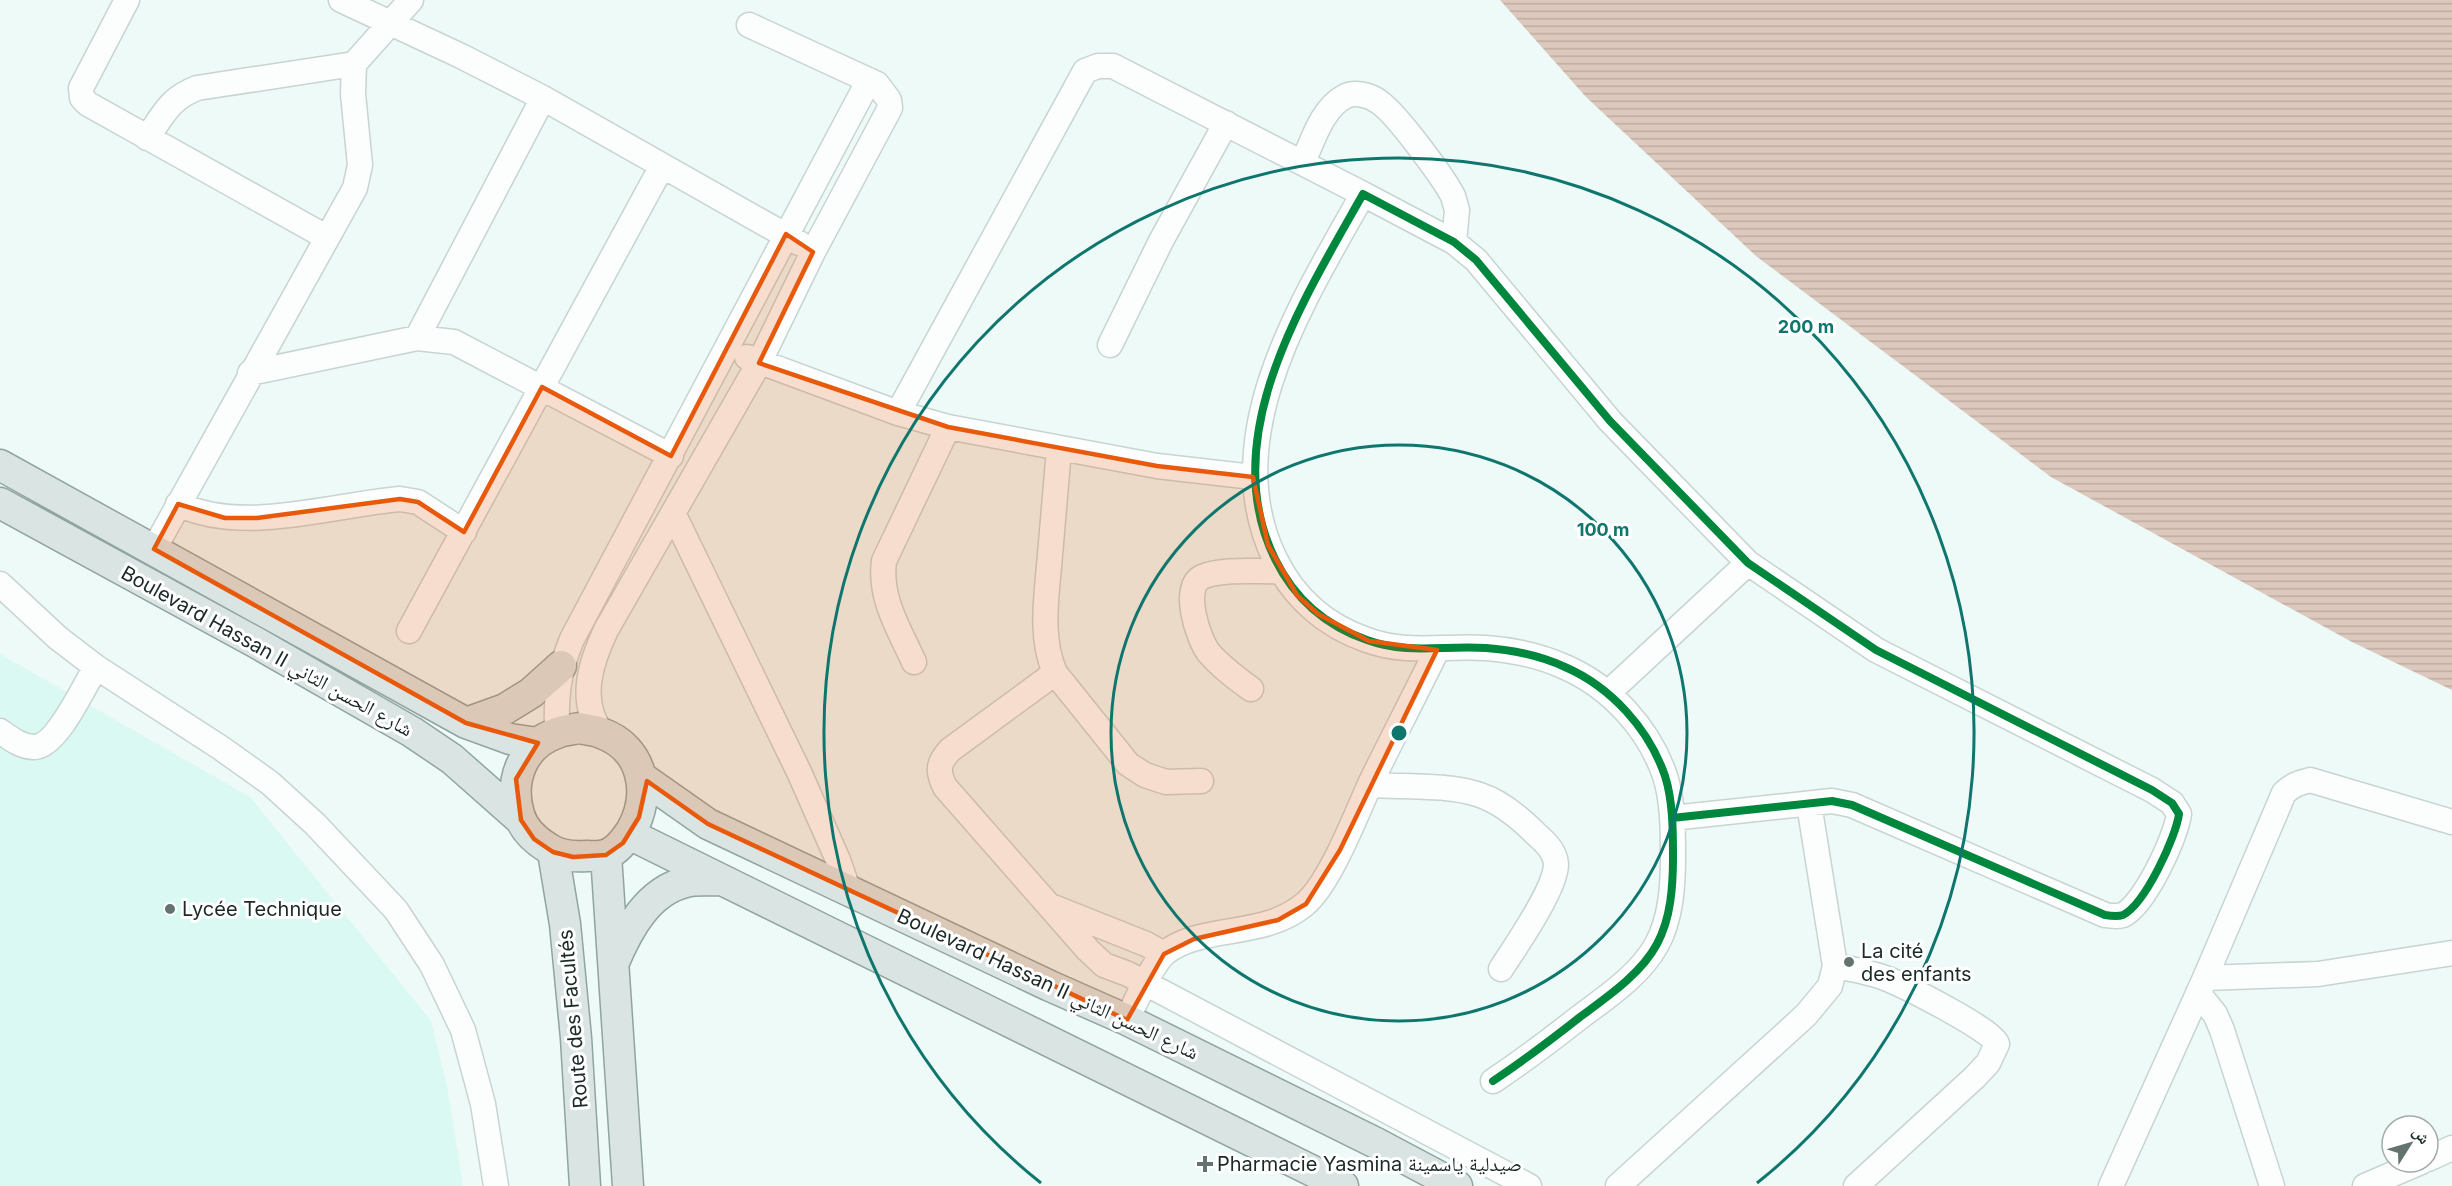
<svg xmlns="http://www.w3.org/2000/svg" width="2452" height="1186" font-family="Inter,'Noto Naskh Arabic',sans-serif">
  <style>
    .built { fill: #d9f9f2 }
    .water { fill: url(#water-rules) }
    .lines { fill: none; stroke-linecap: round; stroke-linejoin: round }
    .minor-casing { stroke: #c7d4d1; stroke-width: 27 }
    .major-casing { stroke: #90a4a0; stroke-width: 33 }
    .minor { stroke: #fcfefe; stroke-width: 24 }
    .major { stroke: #dae4e2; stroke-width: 30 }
    .cycleway-casing { stroke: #fff; stroke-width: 11 }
    .cycleway { stroke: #00873e; stroke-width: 8 }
    .marked { fill: #e8590c; fill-opacity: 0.2; stroke: #e8590c; stroke-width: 4.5; stroke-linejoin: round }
    .ring { fill: none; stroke: #0f766e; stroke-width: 3 }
    .poi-dot { fill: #647370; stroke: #fff; stroke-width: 2 }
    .labels { text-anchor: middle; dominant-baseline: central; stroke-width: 6; stroke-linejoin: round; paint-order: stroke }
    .street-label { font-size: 20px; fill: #1b2a27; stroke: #fff }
    .poi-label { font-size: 20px; fill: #1b2a27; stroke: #fff; text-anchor: start }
    .centre { fill: #0f766e; stroke: #fff; stroke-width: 3 }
    .ring-label { font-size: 18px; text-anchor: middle; font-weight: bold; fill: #0f766e; stroke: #fff; stroke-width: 6; stroke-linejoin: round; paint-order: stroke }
  </style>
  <defs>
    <pattern id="water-rules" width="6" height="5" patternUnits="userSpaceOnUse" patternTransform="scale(1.5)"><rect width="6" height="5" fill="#ddc8bd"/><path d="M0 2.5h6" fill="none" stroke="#bdaca2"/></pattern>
  </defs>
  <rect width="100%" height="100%" fill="#edfaf7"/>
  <path class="built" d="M0 654 250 797 431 1021 447 1086 463 1186H0Z"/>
  <path class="water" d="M1500 0H2452V690L2352 642 2051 477 1756 256 1586 97Z"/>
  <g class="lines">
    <defs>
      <path id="minor" d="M127 0 81 88 82 98 88 104 326 237
        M341 0 461 56 543 98 799 243
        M147 138C164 114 169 99 197 88L354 64 411 0
        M1303 162C1313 140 1322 109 1344 97 1354 91 1370 95 1379 102 1396 113 1443 177 1453 196L1457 210 1454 242
        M417 338 543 98
        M1110 345 1161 241 1226 123
        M747 357 898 413 948 427 1157 466 1253 477
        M250 373 417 338 454 342 671 456
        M898 413 1085 71 1098 66H1113L1363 194
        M1059 449C1056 484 1053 519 1050 555 1047 594 1039 636 1055 673L1128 764 1145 775 1166 782 1201 781
        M178 504C244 535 330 505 400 499L418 502 464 532
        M673 513 799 772 838 860 848 889
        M154 549 355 188 360 165 353 94 354 64
        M0 584 58 638 96 667 221 748 270 783 315 824 396 910 432 965 463 1030 483 1104 496 1186
        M409 631 662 166
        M914 662C899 629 879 598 884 561L948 427
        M1055 673 950 750C938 763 937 771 945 787L1088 950 1104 965 1128 974 1529 1186
        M1251 689C1236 678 1221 667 1209 653 1198 639 1181 587 1202 577 1222 568 1258 572 1281 571
        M1608 693 1748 563
        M0 731C10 738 21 747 34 747 57 747 84 686 96 667
        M557 732C556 695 558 673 572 639L869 80
        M601 732C578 700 591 662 606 630L759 363 813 252 890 108 889 100 877 84 749 25
        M1370 785C1403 787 1449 784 1480 795 1501 802 1521 819 1536 834 1545 842 1555 851 1556 864 1556 889 1515 947 1501 969
        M1053 907 1146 944 1164 954
        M1835 966C1852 969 1869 972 1885 978 1903 985 1993 1030 1997 1044L1988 1063 1975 1077 1856 1186
        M2205 978 2318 974 2452 953
        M2198 993 2215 1014 2222 1030 2272 1186
        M1127 1020C1135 1003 1152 964 1165 953 1201 924 1264 939 1305 904 1330 883 1356 815 1370 784 1392 739 1415 695 1437 650
        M1493 1081C1523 1061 1552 1039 1580 1017 1607 997 1641 974 1657 944 1671 918 1673 886 1673 857 1673 831 1673 801 1665 776 1649 729 1611 687 1565 667 1541 656 1513 650 1486 648 1444 645 1408 655 1367 640 1326 626 1294 598 1275 559 1215 437 1304 299 1363 194L1454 242 1476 260 1610 421 1748 563 1876 650 2152 790 2172 803 2179 814C2176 837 2145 904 2123 915 2117 917 2111 916 2105 915L1852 805 1832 801 1672 818
        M2428 1159 2452 1148
        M1618 1186 1806 1015 1830 986 1835 966 1809 804
        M2111 1186 2205 978 2284 793C2292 785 2299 783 2310 780L2452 822
        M2365 1186 2421 1162"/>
      <path id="major" d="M0 465 466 723 510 739 538 743
        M0 503 255 642 412 732 452 759 521 820
        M466 723 505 709 531 693 561 666
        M579 728C586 730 595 730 601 733 644 748 652 795 631 831 625 840 616 852 605 855 599 857 592 856 587 856 573 857 559 856 548 848 535 840 523 829 519 814 509 781 522 745 557 733 563 730 572 730 579 728Z
        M641 777 708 824 1050 986 1127 1020 1376 1143 1457 1186
        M629 834 1343 1186
        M553 852 565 924 576 1038 585 1186
        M606 855 628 1186
        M614 962C628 929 648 891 686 882 696 879 709 881 719 880"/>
    </defs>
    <use href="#minor" class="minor-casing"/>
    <use href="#major" class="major-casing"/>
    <use href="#minor" class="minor"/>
    <use href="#major" class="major"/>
    <defs>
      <path id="cycleway" d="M1493 1081C1523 1061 1552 1039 1580 1017 1607 997 1641 974 1657 944 1671 918 1673 886 1673 857 1673 831 1673 801 1665 776 1649 729 1611 687 1565 667 1541 656 1513 650 1486 648 1444 645 1408 655 1367 640 1326 626 1294 598 1275 559 1215 437 1304 299 1363 194L1454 242 1476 260 1610 421 1748 563 1876 650 2152 790 2172 803 2179 814C2176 837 2145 904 2123 915 2117 917 2111 916 2105 915L1852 805 1832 801 1672 818"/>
    </defs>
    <use href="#cycleway" class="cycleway-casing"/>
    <use href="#cycleway" class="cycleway"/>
  </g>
  <path class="marked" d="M786 234 813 252 759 363 948 427 1157 466 1253 477 1268 545 1297 595 1318 614 1369 641 1437 650 1340 850 1306 904 1278 920 1194 939 1164 954 1127 1020 708 824 647 781 639 817 623 843 606 855 573 857 553 852 534 839 521 820 516 779 538 743 466 723 154 549 178 504 225 518H257L400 499 418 502 464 532 542 387 671 456Z"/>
  <g class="ring">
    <circle cx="1399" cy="733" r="288"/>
    <path d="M1041 1183A575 575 0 1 1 1757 1183"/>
  </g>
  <g class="poi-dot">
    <circle cx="170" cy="909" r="6"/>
    <circle cx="1849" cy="962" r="6"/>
    <path d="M1202 1155h6v6h6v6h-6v6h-6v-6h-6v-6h6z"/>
  </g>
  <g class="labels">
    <g class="street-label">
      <text transform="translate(267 651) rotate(29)">Boulevard Hassan II شارع الحسن الثاني</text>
      <text transform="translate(1048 984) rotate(25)">Boulevard Hassan II شارع الحسن الثاني</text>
      <text transform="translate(573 1019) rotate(-95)">Route des Facultés</text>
    </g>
    <g class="poi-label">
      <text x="182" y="909">Lycée Technique</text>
      <text x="1861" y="951">La cité<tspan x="1861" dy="23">des enfants</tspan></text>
      <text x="1217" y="1164">Pharmacie Yasmina صيدلية ياسمينة</text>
    </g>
  </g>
  <circle cx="1399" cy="733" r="9" class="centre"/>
  <g class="ring-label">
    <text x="1806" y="333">200 m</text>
    <text x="1603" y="536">100 m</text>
  </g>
  <g transform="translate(2410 1144) rotate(53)"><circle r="28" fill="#ffffff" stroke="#a4aaa9" stroke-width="1.5"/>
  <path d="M0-4.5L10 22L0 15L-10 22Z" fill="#647370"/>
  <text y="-9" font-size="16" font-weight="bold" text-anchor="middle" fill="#1b2a27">ش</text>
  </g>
</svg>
